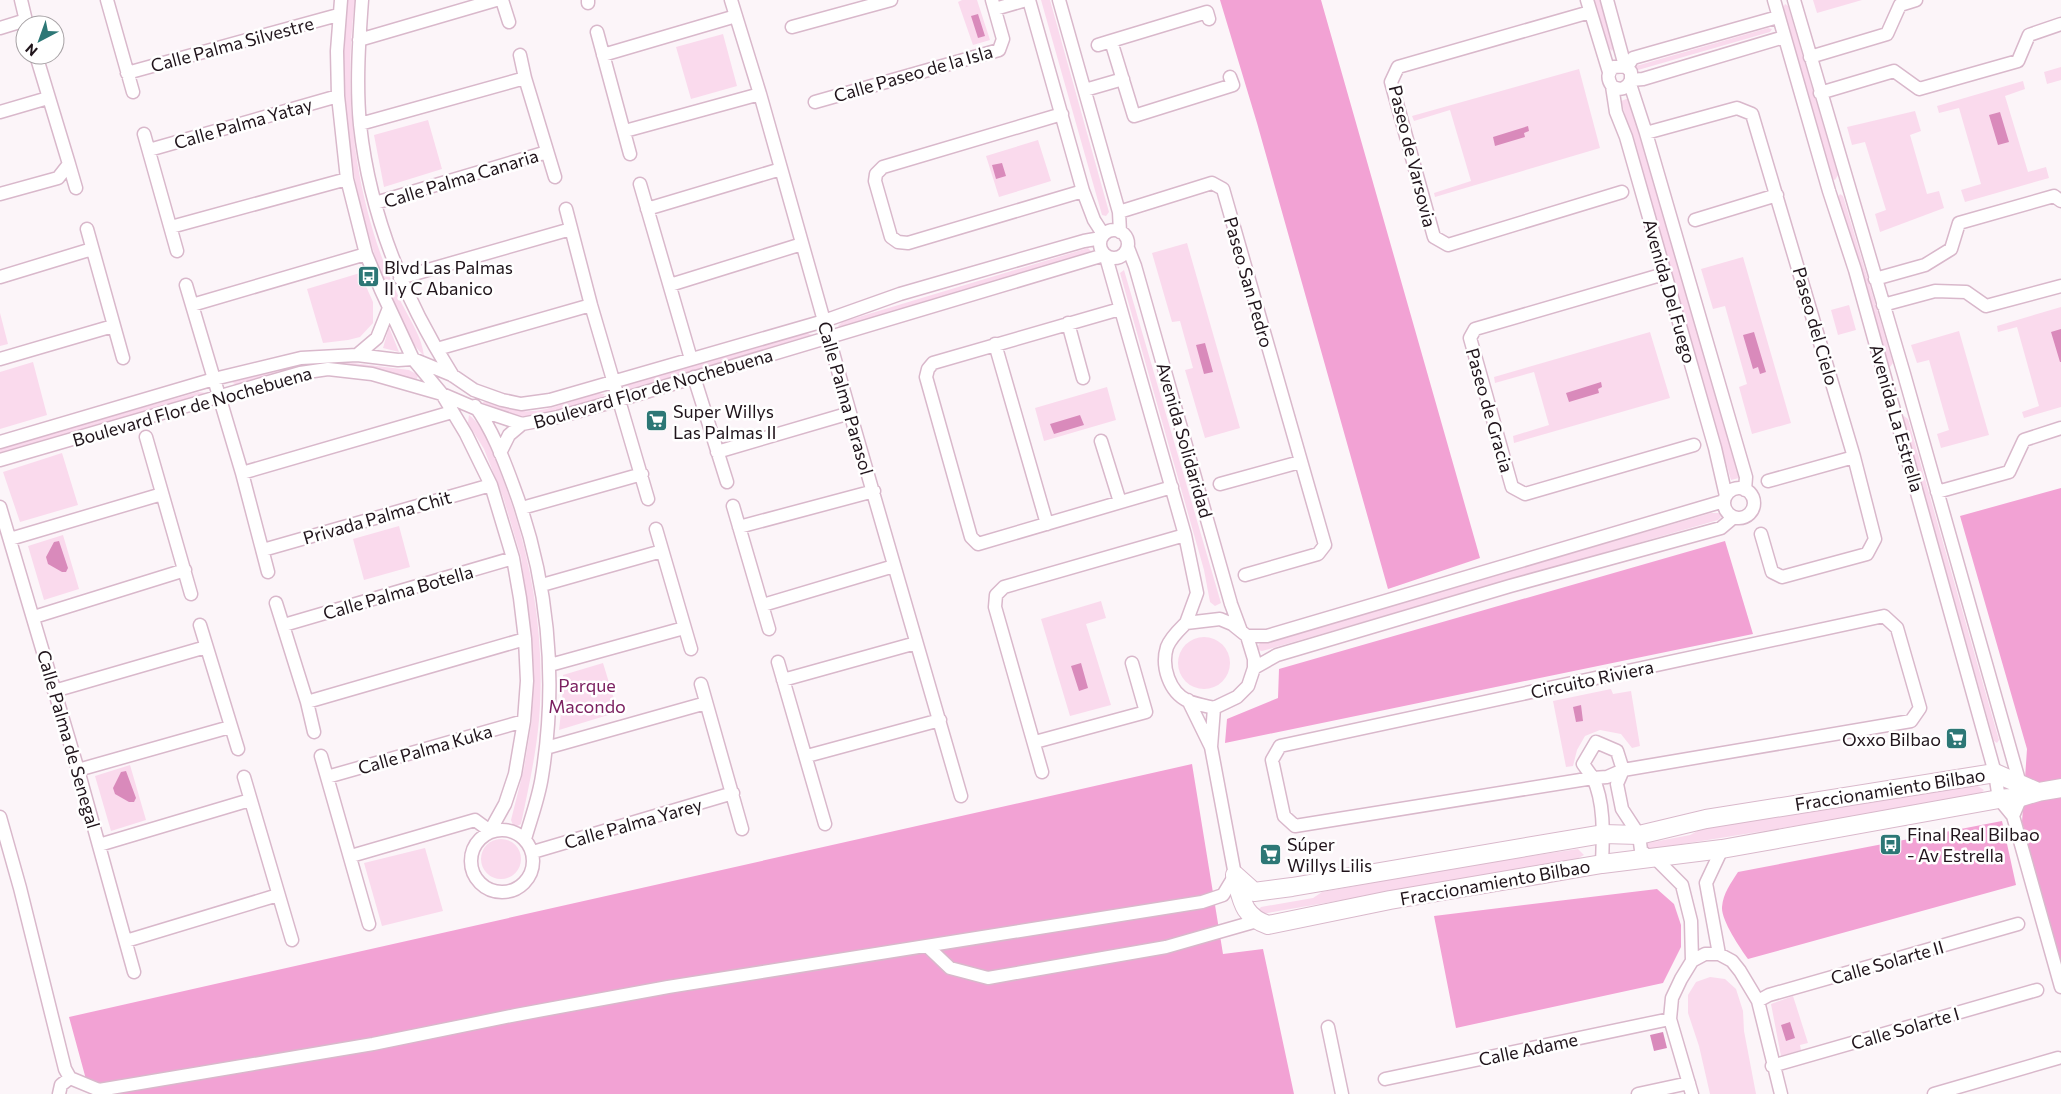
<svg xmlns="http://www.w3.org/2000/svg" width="2061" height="1094" font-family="Commissioner,sans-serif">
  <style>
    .green { fill: #fadaed }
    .forest { fill: #f2a2d4 }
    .water { fill: #d98abb }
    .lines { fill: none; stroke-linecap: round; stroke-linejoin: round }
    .street-casing { stroke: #d9b8cb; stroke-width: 15 }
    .secondary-casing { stroke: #d9b8cb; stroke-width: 20 }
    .street { stroke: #fff; stroke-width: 12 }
    .secondary { stroke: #fff; stroke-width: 18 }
    .labels { text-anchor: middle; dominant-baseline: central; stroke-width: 5; stroke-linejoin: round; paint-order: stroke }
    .street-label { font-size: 18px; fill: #20141b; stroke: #fff }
    .poi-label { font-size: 18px; fill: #20141b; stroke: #fff; text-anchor: start }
    .park-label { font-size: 18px; fill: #7b2060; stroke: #fff }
  </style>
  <rect width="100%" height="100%" fill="#fcf5f9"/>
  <path class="green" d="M347 0H355C344 85 352 173 381 255 387 271 394 288 402 304 410 320 422 337 424 356 407 340 397 315 389 294 351 201 337 100 347 0Z
    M962 0H977L990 40 973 45 958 2Z
    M1041 0H1050L1109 212 1106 216 1102 215Z
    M1594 0H1601L1614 47 1612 51 1608 47Z
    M1813 0H1862L1817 13Z
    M1785 4 1788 6 1838 175 1835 180 1831 178 1783 8Z
    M1768 28 1772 29 1770 32 1638 70 1635 68 1636 66Z
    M723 34 737 86 691 99 676 47Z
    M2061 67V80L2047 84 2044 72Z
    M1579 69 1600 148 1435 197 1434 193 1471 181 1450 110 1414 121 1412 116Z
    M2023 81 2025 89 2005 96 2028 172 2046 167 2049 178 1965 202 1961 190 1981 184 1959 108 1939 113 1937 106Z
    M1629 98 1739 478 1731 480 1621 101Z
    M1915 111 1921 131 1910 135 1927 194 1939 191 1944 208 1880 232 1875 214 1886 210 1865 142 1852 145 1847 127Z
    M428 120 442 169 384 187 374 135Z
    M1038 140 1051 181 999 197 986 156Z
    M1840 194 1843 196 1893 363 1890 367 1887 365 1838 197Z
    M1187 243 1240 428 1205 438 1185 370 1193 368 1180 321 1172 322 1152 253Z
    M1088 248 1091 251 1089 253 843 328 838 326 842 322Z
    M1743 257 1791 423 1752 434 1739 387 1747 384 1725 306 1713 309 1701 269Z
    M1124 270 1221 603 1215 606 1210 602 1204 570 1120 273Z
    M360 273 373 302V323L360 337 348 340 323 343 307 289Z
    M1849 305 1856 330 1838 335 1831 310Z
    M2061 307V407L2024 418 2022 412 2039 406 2017 327 1998 332 1997 326Z
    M0 313 8 344 0 346Z
    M389 327 399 352 383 348Z
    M1959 331 1989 435 1941 448 1937 434 1949 430 1929 360 1917 363 1911 345Z
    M1650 332 1670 398 1514 443 1513 436 1549 425 1534 372 1495 383 1494 377Z
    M807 333 812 335 630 389 624 388 628 384Z
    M329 360 409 370 418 375 417 379 369 369 236 385 232 382 299 363Z
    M33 362 47 415 0 429V372Z
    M1107 387 1116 420 1044 441 1035 408Z
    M198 392 207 393 0 453V448Z
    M597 393 605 394 600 399C580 405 544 419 524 418 508 417 494 409 479 404L486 401C498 405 511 410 524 411 545 413 577 399 597 393Z
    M469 415C484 426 495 457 501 474 531 552 546 636 539 720 536 755 528 790 521 824L514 828 511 820 524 768 532 719 531 636 521 557 503 497 484 449 468 423Z
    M1904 416 1908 419 1999 740 1997 743 1994 741 1903 418Z
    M62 453 78 505 20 522 3 472Z
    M1711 513H1719L1721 517 1718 520 1262 651 1258 650 1257 647 1260 643Z
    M399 526 410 567 364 580 353 539Z
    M63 535 79 589 44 600 28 546Z
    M1101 601 1106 618 1086 624 1111 705 1070 716 1041 619Z
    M1178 663a26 26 0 1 1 52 0a26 26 0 1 1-52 0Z
    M603 663 618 712 559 730 562 704 563 675Z
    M1611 689 1613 694 1631 691 1640 746 1632 748 1621 734 1600 730 1585 736 1577 750 1573 766 1566 767 1553 701Z
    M130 765 146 820 111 831 95 776Z
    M1973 783 1984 790 1977 797 1651 849 1647 848 1648 843 1690 835 1705 827Z
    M481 859a20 20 0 1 1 40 0a20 20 0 1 1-40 0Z
    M425 848 443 911 382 926 364 863Z
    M1578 849 1584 855 1575 860 1262 914 1258 910 1261 907 1313 898 1322 892 1476 864Z
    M1710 977 1725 979 1736 989 1743 1011 1744 1031 1756 1094H1710L1699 1046 1688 1013V995L1696 982Z
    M1793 996 1808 1043 1800 1045 1801 1050 1781 1056 1771 1004Z"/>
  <path class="forest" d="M1220 0H1321L1480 558 1388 589 1257 123Z
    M2061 488V965L2022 822 2027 749 1960 516Z
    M1725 541 1753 634 1225 743 1227 719 1278 698 1279 669Z
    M1192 764 1223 954 1263 949 1294 1094H90L69 1017Z
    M2002 821 2016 885 1748 959C1740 948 1721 920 1722 907 1723 893 1731 883 1738 872Z
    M1657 889 1674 904 1681 925V947L1663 983 1456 1028 1434 916Z"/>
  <path class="water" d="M978 14 985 36 978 38 971 16Z
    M2000 112 2009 142 1998 145 1989 115Z
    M1528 126 1529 131 1524 133 1525 137 1495 146 1493 137Z
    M1002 163 1006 176 996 179 992 165Z
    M2061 329V362H2060L2051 332Z
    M1754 332 1766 372 1760 374 1758 367 1753 369 1743 335Z
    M1205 343 1213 372 1204 374 1196 345Z
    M1601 382 1602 387 1598 389 1599 393 1569 402 1566 393Z
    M1080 415 1084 425 1054 434 1050 424Z
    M59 541 68 568 66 572H62L48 564 46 557 54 542Z
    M1081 663 1088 688 1079 691 1071 666Z
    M1581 705 1583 721 1576 722 1573 707Z
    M126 771 136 798 134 802H129L115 794 113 788 121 772Z
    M1790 1022 1795 1038 1786 1041 1781 1025Z
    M1663 1032 1667 1048 1654 1051 1650 1035Z"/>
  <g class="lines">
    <defs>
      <path id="street" d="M21 0 27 25
        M107 0 133 92
        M341 0 337 51 338 96 347 179 366 254 381 290 413 359 442 394 466 434 491 485 513 558 520 598 525 639 527 681 524 721 515 774 505 804 490 831 475 820 351 856
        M362 0C359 41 356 84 360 125 370 216 404 299 453 376
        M502 0 509 22
        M588 0V3
        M731 0 760 94 850 413 961 796
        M1029 0 1083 191 1094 220 1103 234
        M1059 0 1119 212 1120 232
        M1587 0 1609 72
        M1607 0 1625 66
        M1774 0 1829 191 1855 270 1995 773 1999 799 2013 816 2021 797 2020 784 1904 374 1794 0
        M995 9 1026 0
        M1590 12 1398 67 1391 82 1434 237 1448 245 1622 192
        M1209 19 1207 12 1111 41 1134 116 1233 85 1230 77
        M792 27 891 0
        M0 28 26 20
        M597 32 630 154
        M359 40 496 0
        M1098 45 1111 41
        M520 55 525 78 555 177
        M603 55 736 16
        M1810 57 1887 34 1900 5 1916 0
        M1627 67 1633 58 1778 17
        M127 73 338 15
        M1631 80V72L1625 66 1614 67C1607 72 1607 79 1612 86 1620 91 1627 89 1631 80L1643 79 1784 37
        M1630 84 1646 133 1746 477 1745 490
        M1612 86 1616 112 1626 137 1715 448 1726 496
        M1085 90 1123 79
        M1820 93 1894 71 1919 89 2018 61 2029 35 2061 24
        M815 102 999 50 1003 39 992 0
        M0 112 48 98
        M1062 114 883 167 876 174 875 181 891 237 898 242 908 243 1083 191
        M360 124 525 78
        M625 131 760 94
        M1646 133 1737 108 1752 114 1854 457 1875 539 1867 554 1782 577 1772 572 1761 534
        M144 134 177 251
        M149 150 338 96
        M69 164 76 188
        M640 184 691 359
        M0 194 58 178 69 164 36 55
        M375 203 547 152
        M566 209 591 305 648 499
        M647 209 781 169
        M1119 212 1212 183 1223 189 1325 545 1318 554 1245 575
        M1695 220 1777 195
        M171 227 347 179
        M87 229 123 358
        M1100 244a14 14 0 1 1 28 0a14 14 0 1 1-28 0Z
        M1128 248 1135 266 1231 604 1241 631
        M1106 257 1185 535 1197 593 1186 623
        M1664 274 1475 329 1470 338 1512 487 1525 494 1694 445
        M0 277 92 249
        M400 278 571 229
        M1875 279 1925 265 1951 249 1959 223 2054 196 2061 201
        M186 285 242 473 268 572
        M670 285 802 244
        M192 305 366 254
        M1883 305 1935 291 1966 292 1986 306 2061 286
        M1120 309 933 363 928 369 926 377 971 537 978 544 1172 487
        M1068 323 1083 378
        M995 344 1047 524
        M437 349 591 305
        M357 355 377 338 389 308
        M0 359 113 326
        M694 377 727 482
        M475 406C492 429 503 458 513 485 548 578 558 678 542 776 539 797 531 818 525 839
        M146 437 191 594
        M1101 441 1120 502
        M0 442 214 379 301 358 357 355 398 360 413 359 452 375 474 390 502 400 521 404 550 400 824 321 900 294 1084 241 1101 238
        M717 452 850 413
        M500 453 509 435 522 424
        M0 460 300 373 328 369 372 374 442 394 477 409 522 424 558 417 619 400 1104 255
        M242 473 452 412
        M1768 481 1854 457
        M1220 484 1300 462
        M1724 503a15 15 0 1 1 30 0a15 15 0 1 1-30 0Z
        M1937 492 2009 472 2024 440 2061 428
        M733 506 769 629
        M0 507 78 770 134 972
        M522 508 642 474
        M739 527 874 491
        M656 529 691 649
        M10 539 162 494
        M263 550 491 485
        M542 585 662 551
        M276 603 307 702 314 732
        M763 605 894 566
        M34 617 185 570
        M1220 619 1232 624 1247 636 1254 659V668L1248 686 1237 697 1214 708C1206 706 1196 704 1188 701 1169 692 1161 666 1167 647 1171 637 1179 630 1186 623Z
        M200 625 238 749
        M284 625 513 558
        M1247 636H1267L1724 501
        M778 662 825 824
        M550 665 684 628
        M1254 668 1277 655 1510 586 1721 528 1734 517
        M783 680 916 643
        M701 684 742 829
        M54 691 206 647
        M307 702 525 639
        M1035 742 1146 712 1132 663
        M1596 742 1617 751 1623 770 1607 777 1593 778 1583 764Z
        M1211 747 1214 708
        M546 748 706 703
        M321 756 369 924
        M807 756 940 720
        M78 770 230 727
        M1042 772 995 607 996 595 1004 587 1185 535
        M244 777 292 940
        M327 777 524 721
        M2013 816 2061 987
        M0 817 20 888 65 1069 70 1078 99 1090 373 1044 516 1015 668 987 1202 902 1223 895 1235 875 1211 747 1188 700
        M471 861a31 31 0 1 1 62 0a31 31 0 1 1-62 0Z
        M99 845 250 800
        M533 852 733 793
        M1655 858 1682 885 1691 921 1692 961
        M1602 864C1603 837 1605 803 1593 778L1295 826 1284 816 1272 760 1280 746 1884 616 1897 628 1920 708 1911 721 1623 770 1617 784 1622 809 1639 835 1641 850 1650 859
        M126 941 278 895
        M928 947 950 968 988 978 1166 947 1257 921
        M1719 954 1706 883 1722 849
        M1758 1001 1769 995 2018 924
        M1328 1027 1342 1094
        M1772 1066 2037 990
        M1385 1079 1670 1019
        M59 1094 61 1085 70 1078
        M1638 1094 1689 1083
        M1692 1094 1670 1019 1672 998 1681 979 1692 961 1705 954H1719L1732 961 1740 971 1758 1001 1781 1094
        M1934 1094 2058 1058"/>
      <path id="secondary" d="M1995 773 2038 792 2021 797 1999 799 1722 849 1602 864 1390 900 1268 925C1242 916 1242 900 1235 875L1254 892 1292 887 1603 834 1639 835 1706 819Z
        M2038 792 2061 788"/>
    </defs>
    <use href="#street" class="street-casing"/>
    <use href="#secondary" class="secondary-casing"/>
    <use href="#street" class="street"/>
    <use href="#secondary" class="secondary"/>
  </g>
  <defs>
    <symbol id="bus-square" viewBox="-11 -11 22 22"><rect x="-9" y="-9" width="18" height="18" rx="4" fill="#2d7776" stroke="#fff"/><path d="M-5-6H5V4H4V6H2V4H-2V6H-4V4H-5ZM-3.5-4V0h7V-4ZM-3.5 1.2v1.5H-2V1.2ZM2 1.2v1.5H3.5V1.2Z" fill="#fff"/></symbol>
    <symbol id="supermarket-square" viewBox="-11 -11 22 22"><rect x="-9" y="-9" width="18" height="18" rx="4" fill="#2d7776" stroke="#fff"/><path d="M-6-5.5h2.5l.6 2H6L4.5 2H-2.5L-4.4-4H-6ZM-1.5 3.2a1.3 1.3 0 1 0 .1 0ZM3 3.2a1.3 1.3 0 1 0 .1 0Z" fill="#fff"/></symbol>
  </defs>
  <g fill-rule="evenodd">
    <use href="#bus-square" x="356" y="264" width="25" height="25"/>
    <use href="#supermarket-square" x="644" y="408" width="25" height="25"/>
    <use href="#supermarket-square" x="1944" y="726" width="25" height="25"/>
    <use href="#bus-square" x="1878" y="832" width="25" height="25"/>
    <use href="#supermarket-square" x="1258" y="842" width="25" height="25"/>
  </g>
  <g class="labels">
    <g class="street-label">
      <text transform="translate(232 44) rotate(-15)">Calle Palma Silvestre</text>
      <text transform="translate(913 73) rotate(-16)">Calle Paseo de la Isla</text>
      <text transform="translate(243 123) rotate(-16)">Calle Palma Yatay</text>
      <text transform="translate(1413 156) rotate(76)">Paseo de Varsovia</text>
      <text transform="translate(461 178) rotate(-17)">Calle Palma Canaria</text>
      <text transform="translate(1249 282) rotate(74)">Paseo San Pedro</text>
      <text transform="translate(1670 291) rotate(74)">Avenida Del Fuego</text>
      <text transform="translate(1816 326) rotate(74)">Paseo del Cielo</text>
      <text transform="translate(653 388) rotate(-16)">Boulevard Flor de Nochebuena</text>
      <text transform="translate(846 398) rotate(74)">Calle Palma Parasol</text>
      <text transform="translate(192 406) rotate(-16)">Boulevard Flor de Nochebuena</text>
      <text transform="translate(1490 410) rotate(74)">Paseo de Gracia</text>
      <text transform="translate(1897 418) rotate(74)">Avenida La Estrella</text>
      <text transform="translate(1185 440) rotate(74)">Avenida Solidaridad</text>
      <text transform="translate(377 517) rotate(-16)">Privada Palma Chit</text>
      <text transform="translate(398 592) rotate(-16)">Calle Palma Botella</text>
      <text transform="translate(1592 679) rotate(-12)">Circuito Riviera</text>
      <text transform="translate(69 739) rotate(74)">Calle Palma de Senegal</text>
      <text transform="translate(425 749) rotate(-16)">Calle Palma Kuka</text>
      <text transform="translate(1890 789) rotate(-9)">Fraccionamiento Bilbao</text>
      <text transform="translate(633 823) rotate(-16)">Calle Palma Yarey</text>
      <text transform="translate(1495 882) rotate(-10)">Fraccionamiento Bilbao</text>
      <text transform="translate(1887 962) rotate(-16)">Calle Solarte II</text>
      <text transform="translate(1905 1028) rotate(-16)">Calle Solarte I</text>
      <text transform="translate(1528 1049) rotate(-12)">Calle Adame</text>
    </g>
    <g class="poi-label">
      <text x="384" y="267">Blvd Las Palmas<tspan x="384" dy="21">II y C Abanico</tspan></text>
      <text x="673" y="411">Super Willys<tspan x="673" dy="21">Las Palmas II</tspan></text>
      <text x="1941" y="739" text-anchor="end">Oxxo Bilbao</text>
      <text x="1907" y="834">Final Real Bilbao<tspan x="1907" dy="21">- Av Estrella</tspan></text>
      <text x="1287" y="844">Súper<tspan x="1287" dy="21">Willys Lilis</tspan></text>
    </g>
    <g class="park-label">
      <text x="587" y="685">Parque<tspan x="587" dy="21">Macondo</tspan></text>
    </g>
  </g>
  <g transform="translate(40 40) rotate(221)"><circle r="24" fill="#ffffff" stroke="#a6a1a4"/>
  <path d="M0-4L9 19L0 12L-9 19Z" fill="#2d7776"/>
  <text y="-8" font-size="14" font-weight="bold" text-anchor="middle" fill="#20141b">N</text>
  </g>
</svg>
